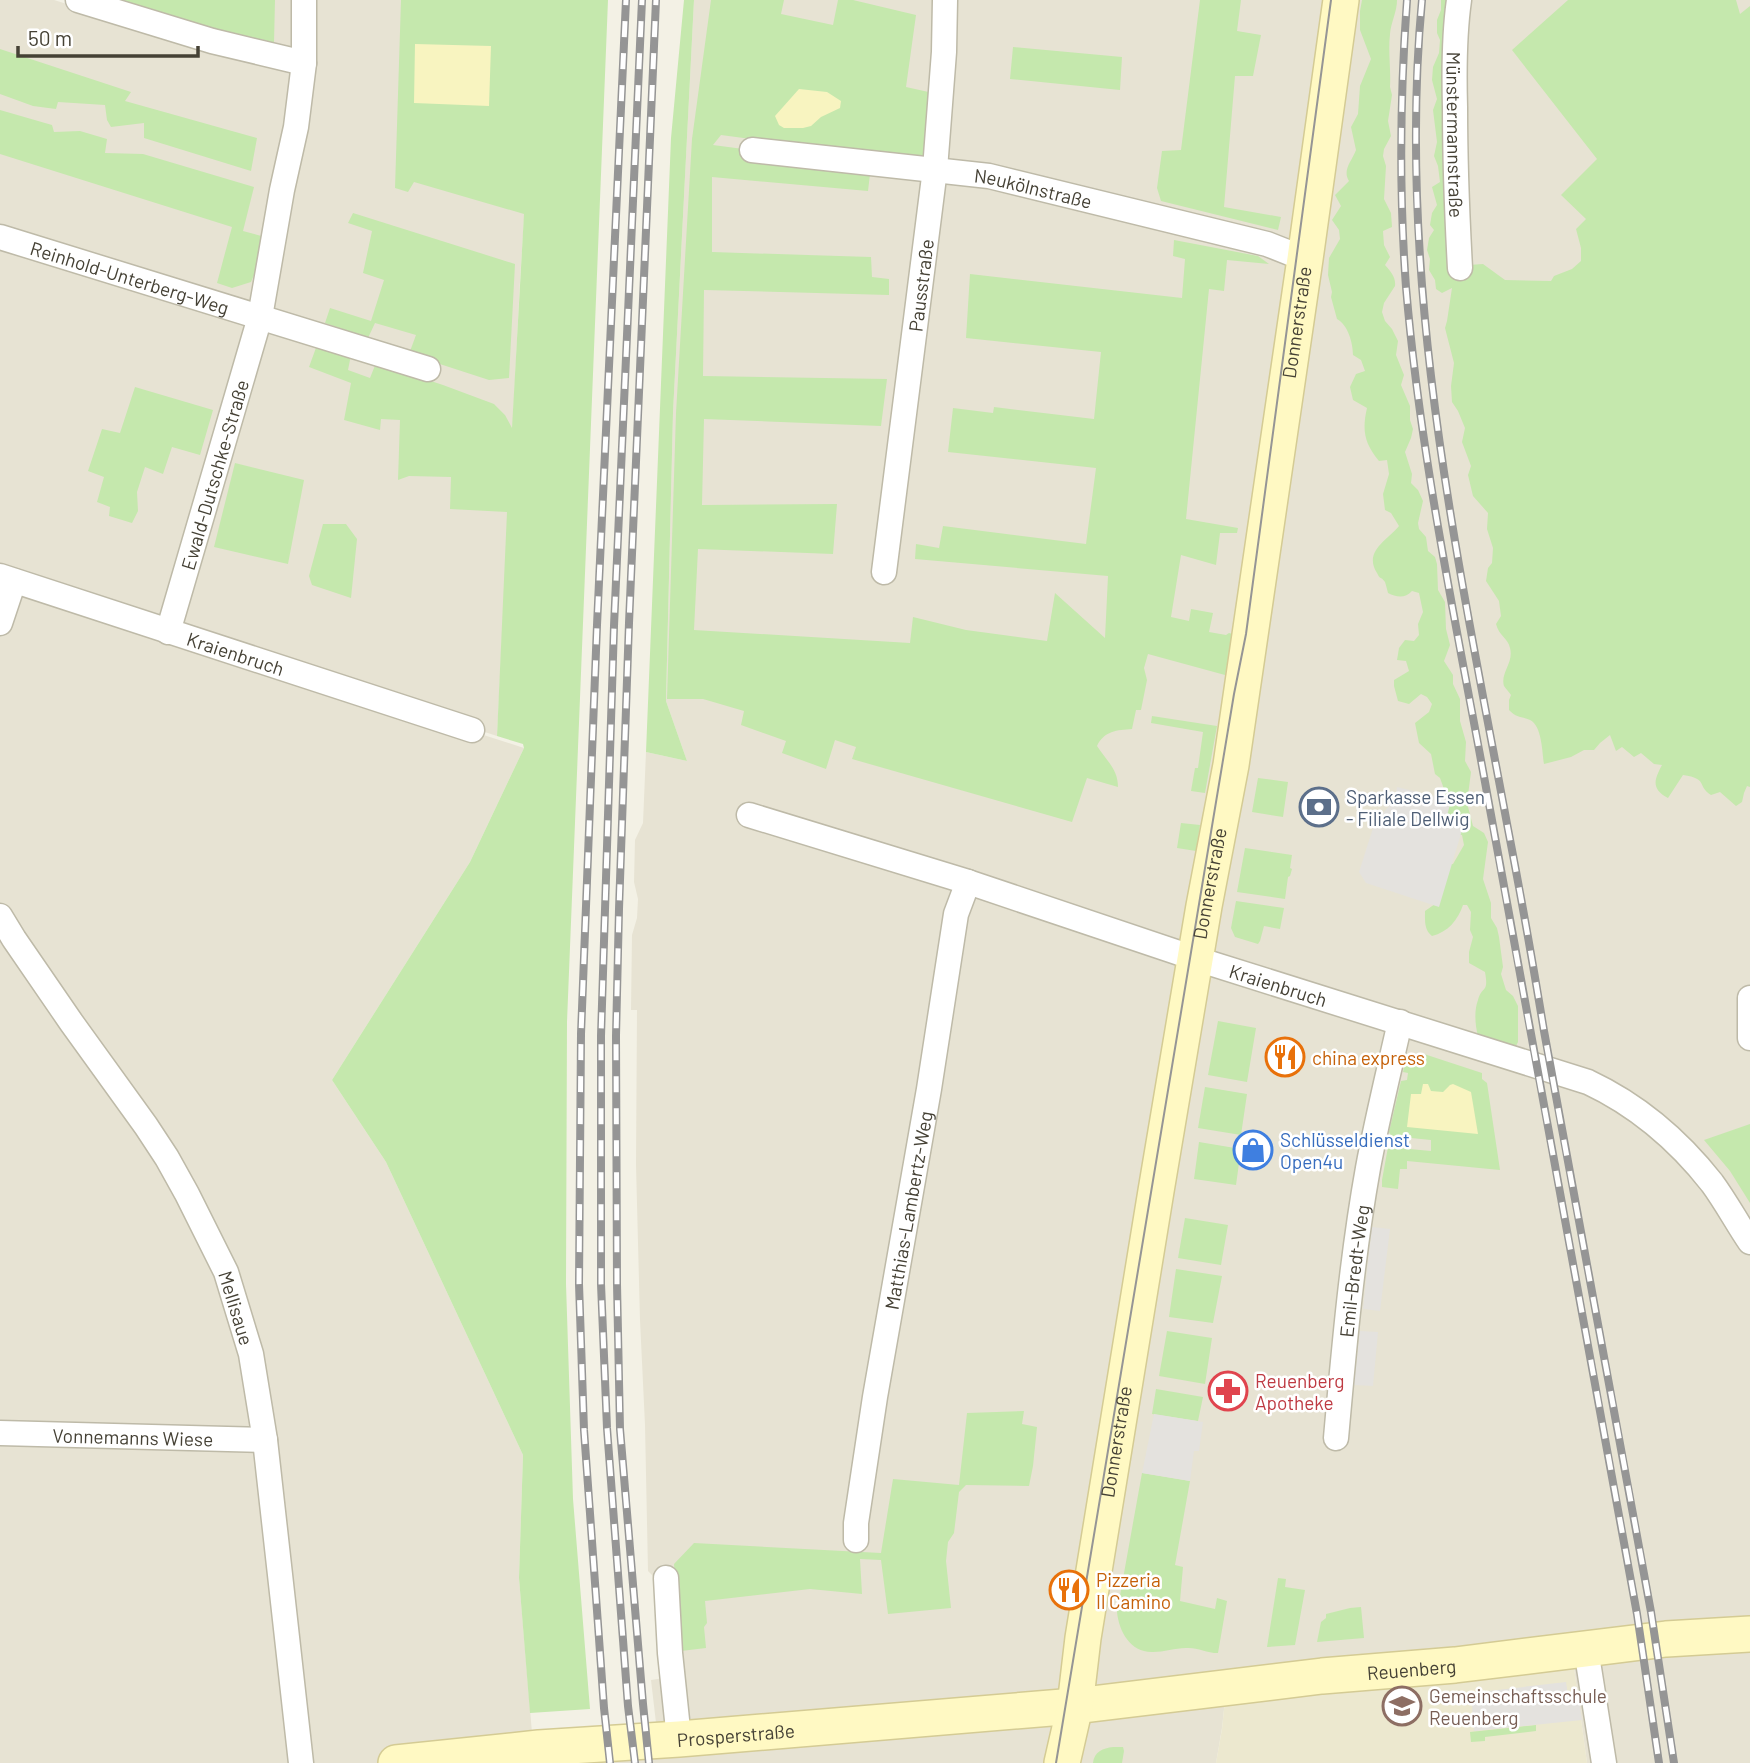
<svg xmlns="http://www.w3.org/2000/svg" width="1750" height="1763" font-family="Barlow,sans-serif">
  <style>
    .residential { fill: #e7e3d3 }
    .education { fill: #ece8cf }
    .green { fill: #c5e8ad }
    .sand { fill: #f8f4c0 }
    .parking { fill: #e4e2de }
    .lines { fill: none; stroke-linecap: round; stroke-linejoin: round }
    .street-casing { stroke: #bebaa8; stroke-width: 27 }
    .secondary-casing { stroke: #d4cb94; stroke-width: 38 }
    .street { stroke: #fff; stroke-width: 24 }
    .secondary { stroke: #fff9c3; stroke-width: 35 }
    .tram { stroke: #959595; stroke-width: 2 }
    .rail-casing { stroke: #959595; stroke-width: 8 }
    .rail { stroke: #fff; stroke-width: 5; stroke-dasharray: 16; stroke-linecap: butt }
    .labels { text-anchor: middle; dominant-baseline: central; stroke-width: 5; stroke-linejoin: round; paint-order: stroke }
    .street-label { font-size: 19px; fill: #454135; stroke: #fff }
    .service-label { font-size: 19px; fill: #4e5e75; stroke: #fff; text-anchor: start }
    .food-label { font-size: 19px; fill: #c56008; stroke: #fff; text-anchor: start }
    .shop-label { font-size: 19px; fill: #366cbe; stroke: #fff; text-anchor: start }
    .health-label { font-size: 19px; fill: #be3a42; stroke: #fff; text-anchor: start }
    .education-label { font-size: 19px; fill: #785e54; stroke: #fff; text-anchor: start }
  </style>
  <rect width="100%" height="100%" fill="#f3f1e5"/>
  <path class="residential" d="M0 0H54L195 44 260 46 264 0H536L535 51 520 281 497 736 0 574Z
    M694 0H1750V1631L1071 1706 1226 1690 1222 1728 1216 1763H0V579L524 748 470 862 332 1080 386 1162 523 1455 519 1578 533 1745 658 1740 651 1680 664 1678 657 1580 648 1571 645 1425 640 1320 636 1165 637 1010H631L632 935 637 918 638 899 634 882 635 840 643 823 646 752 687 761 666 701 673 413Z
    M1750 1636V1763H1587L1572 1653Z"/>
  <path class="education" d="M1572 1653 1587 1763H1216L1222 1729 1226 1690Z"/>
  <path class="green" d="M93 0H275L274 43 261 39 260 46Z
    M401 0H608L567 1022 566 1284 573 1499 590 1709 530 1713 519 1578 523 1455 386 1162 332 1080 470 862 524 748 523 744 497 736 507 512 450 509 451 477 409 476 398 480 400 420 381 419 380 430 344 420 351 383 309 367 317 345 351 355 348 370 370 378 376 363 443 385 494 404 505 415 512 428 524 214 414 182 408 192 395 188Z
    M684 0H694L673 413 666 701 687 761 646 752 671 138Z
    M711 0H784L781 14 833 25 838 0H853L916 15 906 87 933 93 926 163 721 135 713 145 911 171 870 174 868 191 712 177V252L871 257 872 277 889 279V295L704 290 703 376 887 379 881 426 704 419 702 505 837 504 833 554 698 549 694 630 910 643 913 617 966 630 1047 641 1055 593 1105 638 1108 576 915 559 916 544 939 548 943 526 1086 544 1096 468 948 452 953 408 993 413 994 407 1094 419 1101 352 966 338 970 274 1182 298 1185 259 1173 256 1174 240 1258 256 1269 264 1227 260 1224 291 1209 289 1186 519 1238 528 1237 533H1220L1216 565 1181 555 1171 617 1189 621 1191 609 1213 613 1209 632 1226 635 1229 633 1233 634 1225 675 1148 654 1144 668 1147 680 1141 710H1136L1132 729C1117 730 1104 731 1097 746 1106 760 1118 769 1118 787L1087 778 1072 822 852 759 856 747 835 740 826 769 782 753 786 741 741 725 744 711 703 699H667L676 413 692 139Z
    M1200 0H1241L1237 31 1261 35 1253 76H1235L1224 207 1281 217 1278 230 1161 201 1157 188 1162 151 1181 150Z
    M1362 0H1397C1397 12 1391 22 1390 34 1388 52 1391 69 1390 87L1392 95 1388 121 1391 136 1384 149 1383 156 1386 166 1384 199 1391 213 1392 227 1383 231 1384 245 1390 257 1385 265C1391 272 1396 277 1395 286L1384 303 1382 312 1385 321 1392 329 1398 341 1396 355 1404 375 1401 385 1410 406V420L1413 429 1411 438 1405 452 1412 474 1411 483 1418 490 1423 501 1418 523 1419 529 1426 537 1428 551 1435 557 1437 564 1438 590 1445 602 1446 629 1450 645 1444 661 1453 675V684L1460 699V721L1466 742 1465 761 1471 772 1467 803 1473 826 1484 833 1488 842 1483 879 1491 903V918L1497 928 1499 937 1503 967 1501 974 1506 990 1513 996 1518 1006V1042L1515 1048 1478 1036C1475 1025 1474 1010 1478 1000 1482 985 1489 994 1485 972L1469 963V952L1473 937 1470 930 1471 912 1467 905H1463C1458 920 1448 932 1432 936 1424 930 1425 920 1425 911L1435 904 1444 865 1453 864 1464 845 1462 835 1447 833 1444 804V789L1440 778 1435 774 1431 754 1419 743 1415 723 1429 712 1432 704 1427 697 1421 694 1409 704 1398 701 1394 686V680L1409 671 1406 661 1397 660 1399 648 1405 640 1414 641 1419 635 1418 624 1423 612 1419 593 1412 591C1405 599 1396 597 1388 593 1387 589 1386 585 1385 582 1380 575 1381 581 1377 573 1363 551 1388 540 1399 526L1391 513 1385 510 1383 494 1389 474 1387 460 1379 461C1364 443 1362 430 1367 408L1353 400 1350 387 1356 374 1365 371 1361 360 1353 355C1353 343 1348 325 1337 319L1331 297 1332 292 1328 275 1329 258 1340 239 1339 230 1332 220 1341 206 1335 195 1349 181C1342 170 1352 161 1356 150L1351 127 1358 114 1360 86 1371 59 1360 30V11Z
    M1441 0H1454L1466 29 1469 265 1483 264 1505 280 1551 281 1554 276 1572 269 1581 261V248L1576 229 1586 219 1561 195 1597 159 1512 50 1568 0H1736L1740 14 1750 6V787L1747 786 1744 793 1742 802 1736 806 1720 792 1711 795C1696 785 1709 779 1683 775L1668 798C1651 789 1654 780 1662 765L1654 764 1641 753 1634 757 1622 747 1616 751 1610 735 1600 743 1594 750H1584L1571 757 1544 764C1542 751 1542 726 1530 720 1520 716 1517 718 1509 710V700L1511 695C1509 692 1506 689 1504 686 1500 673 1514 663 1510 648 1508 638 1499 636 1496 624L1501 616 1499 601 1486 581 1488 568 1492 563 1493 548 1487 529 1488 513 1473 496 1468 475 1471 466 1462 442 1465 428 1458 411 1452 402 1451 386 1454 363 1445 328 1447 321 1452 288 1442 293 1436 289 1435 280 1429 270 1430 259 1427 250 1429 238 1434 230 1430 225 1432 213 1437 205 1432 187 1440 182 1438 166 1434 156 1437 142 1433 110 1437 99 1432 80 1433 67 1439 53 1440 40 1437 33V20L1441 10Z
    M1013 47 1122 57 1120 90 1010 79Z
    M0 49 131 92 125 101 257 138 251 171 144 138V123L111 127 107 120 105 105 58 102 56 109 33 106 0 94Z
    M0 110 52 125 54 132 80 131 107 139 105 153 143 154 254 187 243 231 265 237 257 268 251 282 232 288 217 283 232 227 0 154Z
    M353 213 515 264 509 378 489 380 409 354 416 335 375 323 368 338 325 323 330 308 371 321 384 280 363 273 372 231 348 223Z
    M135 387 213 410 200 455 172 447 163 474 145 467 137 492 138 511 132 523 109 516 110 507 97 502 104 477 88 471 102 429 120 433Z
    M235 463 304 480 288 564 214 547Z
    M323 524H346L357 539 351 598 312 585 309 576Z
    M1152 716 1217 726 1205 793 1191 791 1195 768H1198L1203 732 1151 723Z
    M1258 778 1288 782 1283 817 1252 812Z
    M1181 823 1200 825 1196 851 1177 848Z
    M1245 848 1292 855 1290 868 1292 869 1290 876 1288 877 1285 899 1237 892Z
    M1236 901 1284 908 1280 929 1264 926 1260 941 1258 944 1235 937 1231 928Z
    M1218 1021 1256 1028 1247 1082 1208 1075Z
    M1424 1054 1482 1073V1079L1487 1083 1500 1170 1407 1161V1169H1400L1398 1189 1382 1187V1180L1388 1147 1431 1151V1140L1391 1136 1389 1132 1401 1081 1407 1080 1408 1073 1403 1072C1405 1060 1412 1056 1424 1054Z
    M1205 1087 1247 1094 1241 1135 1198 1128Z
    M1750 1124V1203L1730 1171 1704 1140Z
    M1199 1142 1241 1149 1236 1185 1194 1179Z
    M1185 1218 1228 1225 1221 1265 1178 1258Z
    M1176 1269 1222 1276 1213 1323 1169 1317Z
    M1167 1331 1212 1338 1205 1384 1159 1376Z
    M1156 1389 1203 1397 1198 1421 1152 1414Z
    M1024 1411 1022 1424 1037 1427 1033 1466 1029 1486 966 1485 959 1492 954 1533 948 1542 946 1561 951 1608 888 1614 881 1560 860 1559 862 1594 810 1589 705 1601 707 1623 704 1627 706 1648 681 1651 674 1564 694 1543 881 1553 893 1479 959 1485 967 1413Z
    M1142 1473 1190 1481 1175 1565 1183 1567 1180 1601 1215 1609 1217 1598 1227 1601 1218 1653C1206 1653 1197 1647 1186 1648 1175 1648 1164 1652 1153 1652 1131 1653 1119 1632 1117 1612Z
    M1278 1578 1286 1579 1285 1587 1305 1590 1295 1645 1267 1647Z
    M1361 1607 1364 1638 1317 1642 1321 1622 1326 1618V1614L1350 1608Z
    M1536 1725V1731L1485 1737V1741L1471 1742 1470 1732Z
    M1113 1747H1123L1124 1751 1122 1763H1093C1094 1752 1103 1748 1113 1747Z"/>
  <path class="sand" d="M415 44 491 46 489 106 414 103Z
    M799 89 827 92 841 101 840 108 821 117 811 126 803 128H784L779 125 775 116Z
    M1423 1084H1428L1431 1091 1443 1092 1450 1085 1453 1084 1471 1092 1478 1134 1407 1127 1411 1094H1421Z"/>
  <path class="parking" d="M1397 787 1451 800 1446 820 1463 827 1439 907 1366 883 1359 872 1374 825 1395 798Z
    M1372 1227 1390 1229 1380 1311 1363 1309Z
    M1360 1331 1378 1332 1373 1386 1354 1385Z
    M1154 1414 1203 1422 1199 1451H1194L1190 1481 1142 1473Z
    M1566 1682 1569 1701H1579L1582 1720 1474 1731 1471 1693Z"/>
  <g class="lines">
    <defs>
      <g id="street">
        <path d="M78 0 212 41 304 63"/>
        <path id="s1" d="M1459 0C1454 35 1454 71 1455 107 1455 161 1457 214 1460 268"/>
        <path id="s2" d="M752 150 989 176 1267 244 1305 259"/>
        <path id="s3" d="M0 237 428 369"/>
        <path id="s4" d="M884 572 935 169 944 52 945 0"/>
        <path id="s5" d="M0 576 472 730"/>
        <path d="M0 623 14 581"/>
        <path id="s6" d="M168 632 260 317 282 190 296 127 304 63V0"/>
        <path id="s7" d="M749 815 968 882 1200 960 1588 1082C1637 1105 1679 1141 1712 1183 1726 1202 1737 1223 1750 1242"/>
        <path id="s8" d="M0 916 14 939 71 1022 146 1126 167 1158 187 1194 226 1272 251 1354 265 1440 301 1763"/>
        <path d="M1750 998V1038"/>
        <path id="s9" d="M0 1433 265 1440"/>
        <path id="s10" d="M1336 1438C1344 1348 1352 1257 1368 1168 1377 1119 1389 1071 1400 1022"/>
        <path id="s11" d="M856 1540V1523L875 1397 929 1089 956 914 968 882"/>
        <path d="M666 1578 670 1653 679 1739"/>
        <path d="M1586 1649 1604 1763"/>
      </g>
      <g id="secondary">
        <path id="s12" d="M396 1763 539 1748 679 1739 1075 1706 1322 1676 1455 1665 1666 1639 1750 1634"/>
        <path id="s13" d="M1062 1763 1075 1706 1083 1638 1156 1191 1204 906 1231 765 1305 259 1341 0"/>
      </g>
    </defs>
    <use href="#street" class="street-casing"/>
    <use href="#secondary" class="secondary-casing"/>
    <use href="#street" class="street"/>
    <use href="#secondary" class="secondary"/>
    <path class="tram" d="M1056 1763 1234 694 1246 634 1331 0"/>
    <defs>
      <path id="rail" d="M1407 0C1400 96 1399 192 1406 287 1420 454 1455 618 1485 782 1535 1060 1587 1337 1637 1614L1659 1763
        M1422 0C1396 280 1457 555 1508 829 1521 896 1533 964 1544 1031 1579 1225 1616 1418 1651 1612L1674 1763
        M610 1763 604 1708 584 1430 579 1284 581 1034 597 625 626 0
        M635 1763 628 1706 607 1428 601 1284V1036L614 626 642 0
        M649 1763 643 1704 620 1429 617 1284 616 1036 619 909 629 623 656 0"/>
    </defs>
    <use href="#rail" class="rail-casing"/>
    <use href="#rail" class="rail"/>
  </g>
  <defs>
    <symbol id="bank-ring" viewBox="-11 -11 22 22"><circle r="9.5" fill="#fff" stroke="#5c6f8a" stroke-width="1.5"/><path d="M-6-4H6V4H-6ZM0-2.3a2.3 2.3 0 1 0 0 4.6a2.3 2.3 0 1 0 0-4.6Z" fill="#5c6f8a"/></symbol>
    <symbol id="restaurant-ring" viewBox="-11 -11 22 22"><circle r="9.5" fill="#fff" stroke="#e8710a" stroke-width="1.5"/><path d="M-5-6h1v4h1v-4h1v4h1v-4h1v5L-1.5 .5V6h-2V.5L-5-1ZM5-6V6H3V1.5H1.5Q1.5-4 5-6Z" fill="#e8710a"/></symbol>
    <symbol id="shop-ring" viewBox="-11 -11 22 22"><circle r="9.5" fill="#fff" stroke="#3f7fe0" stroke-width="1.5"/><path d="M-5-2.5h2.3a2.7 3.5 0 0 1 5.4 0H5L5.5 6h-11ZM-1.5-2.5h3a1.5 2.3 0 0 0-3 0Z" fill="#3f7fe0"/></symbol>
    <symbol id="pharmacy-ring" viewBox="-11 -11 22 22"><circle r="9.5" fill="#fff" stroke="#e0444e" stroke-width="1.5"/><path d="M-2-6h4v4h4v4h-4v4h-4v-4h-4v-4h4Z" fill="#e0444e"/></symbol>
    <symbol id="school-ring" viewBox="-11 -11 22 22"><circle r="9.5" fill="#fff" stroke="#8d6e63" stroke-width="1.5"/><path d="M0-5L7-2L0 1L-7-2ZM-4 1L0 2.5L4 1V4Q0 6-4 4Z" fill="#8d6e63"/></symbol>
  </defs>
  <g fill-rule="evenodd">
    <use href="#bank-ring" x="1297" y="785" width="44" height="44"/>
    <use href="#restaurant-ring" x="1263" y="1035" width="44" height="44"/>
    <use href="#shop-ring" x="1231" y="1128" width="44" height="44"/>
    <use href="#pharmacy-ring" x="1206" y="1369" width="44" height="44"/>
    <use href="#restaurant-ring" x="1047" y="1568" width="44" height="44"/>
    <use href="#school-ring" x="1380" y="1684" width="44" height="44"/>
  </g>
  <g class="labels">
    <g class="street-label">
      <text stroke="none"><textPath href="#s1" startOffset="135">Münstermannstraße</textPath></text>
      <text stroke="none"><textPath href="#s2" startOffset="284">Neukölnstraße</textPath></text>
      <text stroke="none"><textPath href="#s3" startOffset="136">Reinhold-Unterberg-Weg</textPath></text>
      <text stroke="none"><textPath href="#s4" startOffset="289">Pausstraße</textPath></text>
      <text stroke="none"><textPath href="#s13" startOffset="1460">Donnerstraße</textPath></text>
      <text stroke="none"><textPath href="#s6" startOffset="164">Ewald-Dutschke-Straße</textPath></text>
      <text stroke="none"><textPath href="#s5" startOffset="248">Kraienbruch</textPath></text>
      <text stroke="none"><textPath href="#s13" startOffset="892">Donnerstraße</textPath></text>
      <text stroke="none"><textPath href="#s7" startOffset="556">Kraienbruch</textPath></text>
      <text stroke="none"><textPath href="#s11" startOffset="334">Matthias-Lambertz-Weg</textPath></text>
      <text stroke="none"><textPath href="#s10" startOffset="168">Emil-Bredt-Weg</textPath></text>
      <text stroke="none"><textPath href="#s8" startOffset="460">Mellisaue</textPath></text>
      <text stroke="none"><textPath href="#s9" startOffset="133">Vonnemanns Wiese</textPath></text>
      <text stroke="none"><textPath href="#s13" startOffset="326">Donnerstraße</textPath></text>
      <text stroke="none"><textPath href="#s12" startOffset="1020">Reuenberg</textPath></text>
      <text stroke="none"><textPath href="#s12" startOffset="341">Prosperstraße</textPath></text>
    </g>
    <g class="service-label">
      <text x="1346" y="796">Sparkasse Essen<tspan x="1346" dy="22">- Filiale Dellwig</tspan></text>
    </g>
    <g class="food-label">
      <text x="1312" y="1057">china express</text>
      <text x="1096" y="1579">Pizzeria<tspan x="1096" dy="22">Il Camino</tspan></text>
    </g>
    <g class="shop-label">
      <text x="1280" y="1139">Schlüsseldienst<tspan x="1280" dy="22">Open4u</tspan></text>
    </g>
    <g class="health-label">
      <text x="1255" y="1380">Reuenberg<tspan x="1255" dy="22">Apotheke</tspan></text>
    </g>
    <g class="education-label">
      <text x="1429" y="1695">Gemeinschaftsschule<tspan x="1429" dy="22">Reuenberg</tspan></text>
    </g>
  </g>
  <path d="M18 46v10h180v-10" fill="none" stroke="#454135" stroke-width="3.5"/>
  <text x="28" y="46" font-size="21" fill="#454135" stroke="#ffffff" stroke-width="5" paint-order="stroke">50 m</text>
</svg>
